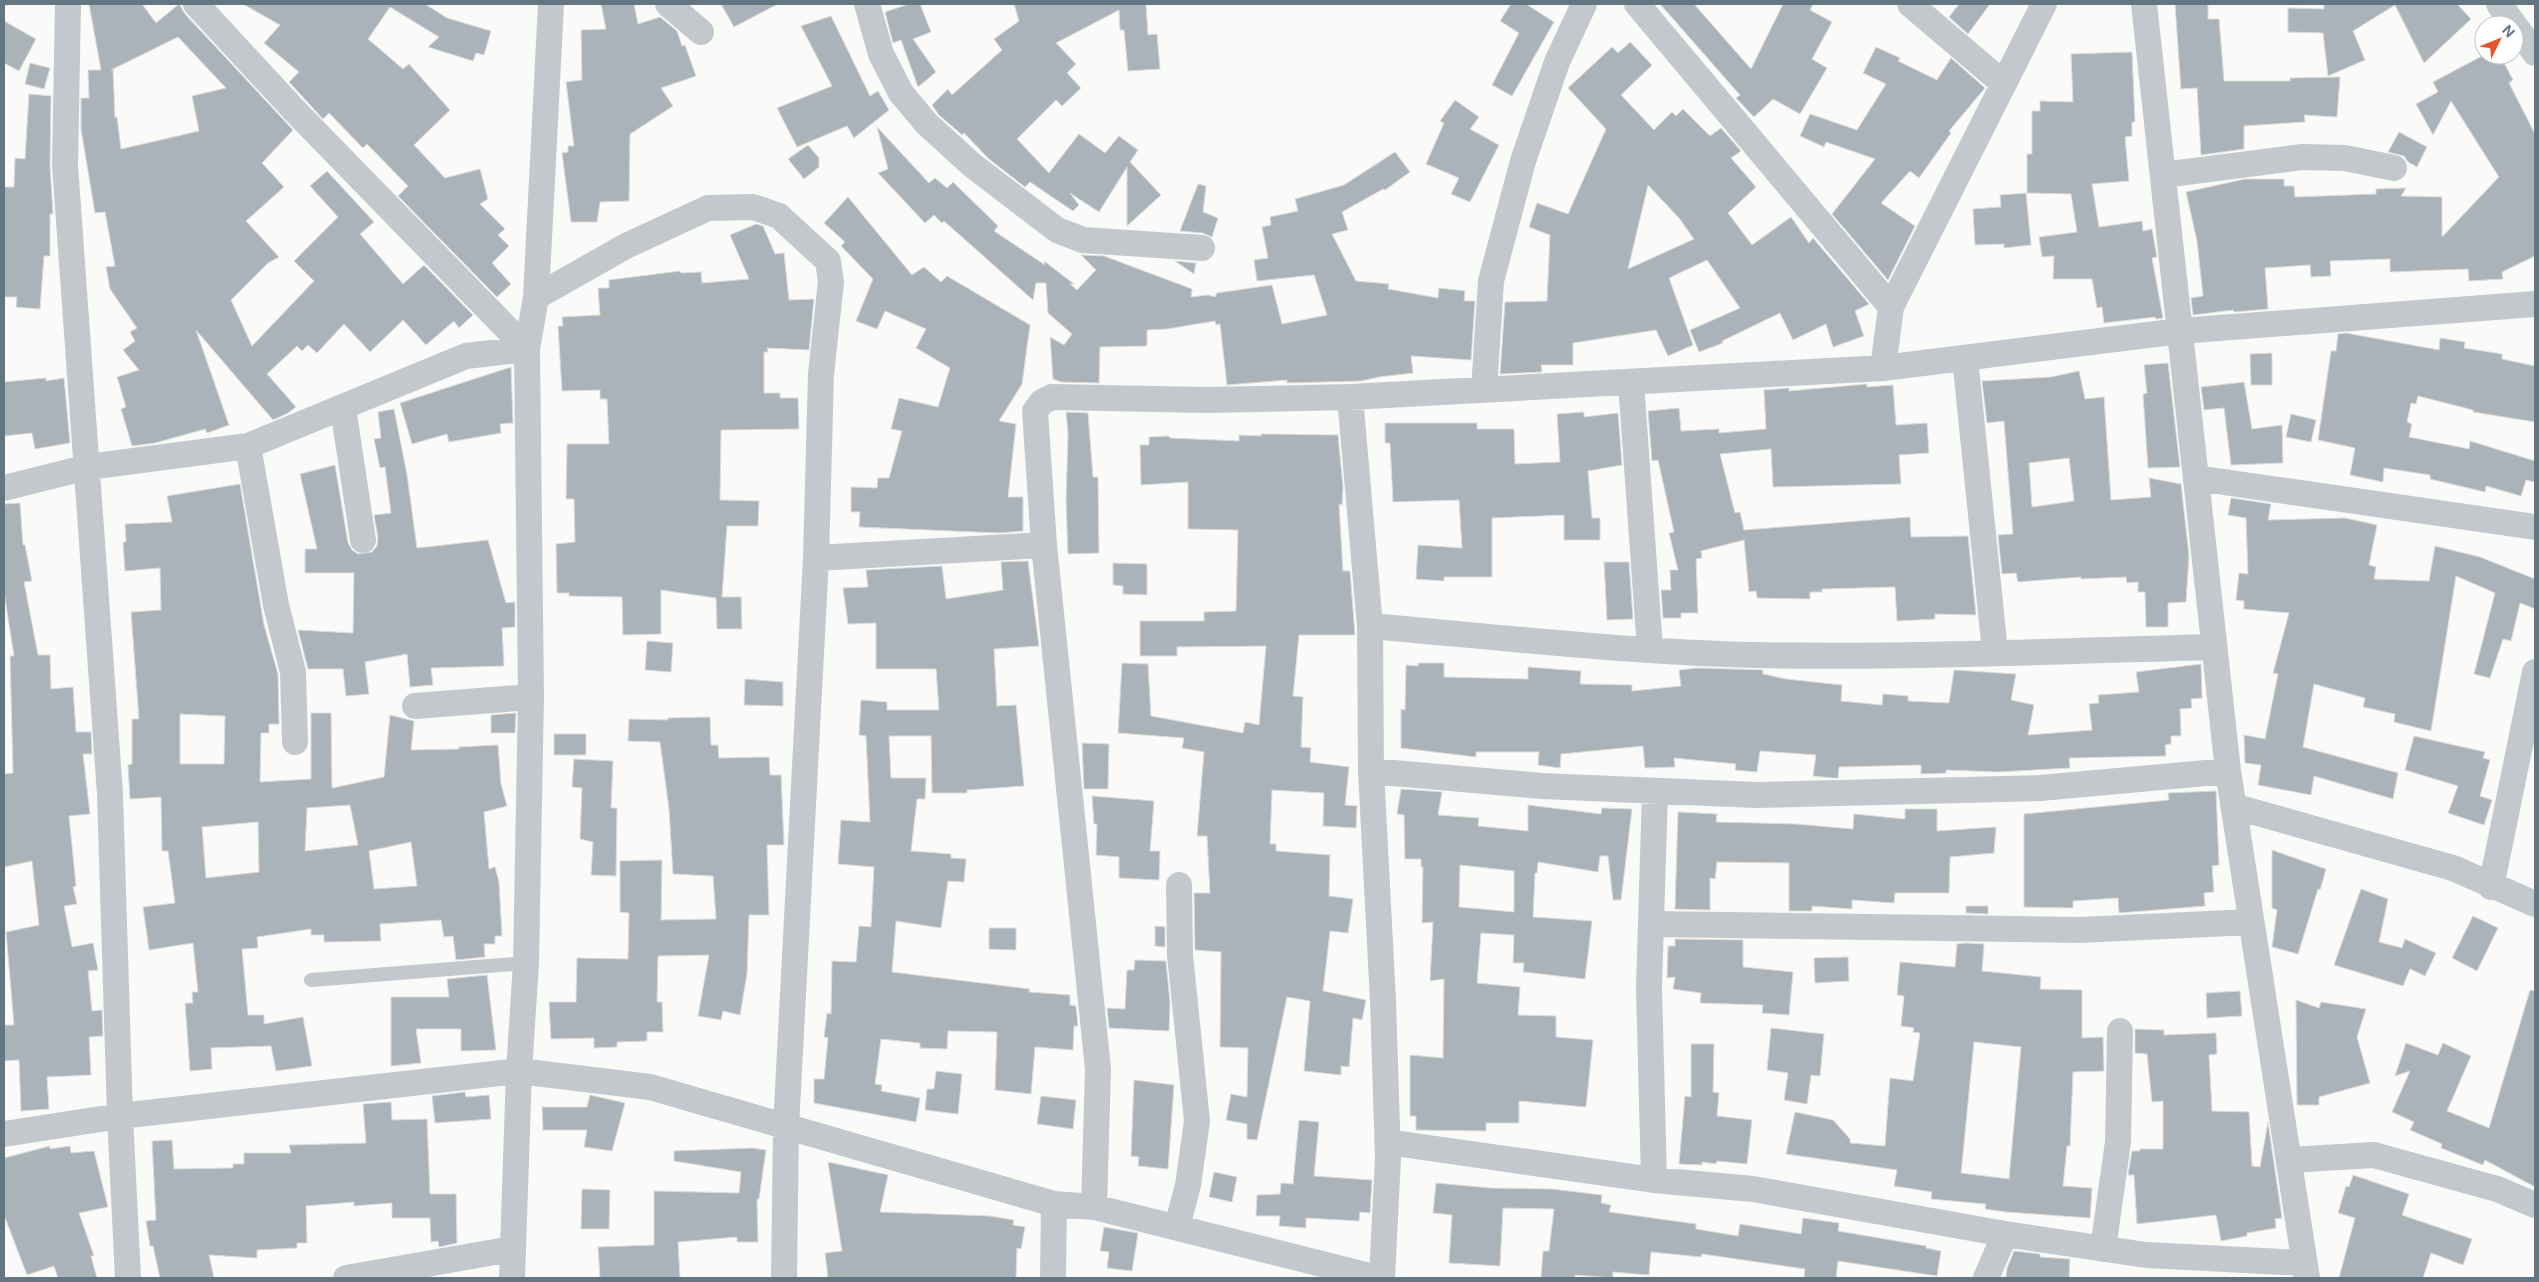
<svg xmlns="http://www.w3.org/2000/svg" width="2539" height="1282" font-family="Inter,sans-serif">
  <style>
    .building { fill: #aab3b9; stroke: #dcdcda; fill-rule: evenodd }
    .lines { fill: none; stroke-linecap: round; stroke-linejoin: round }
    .lane { stroke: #c3c8cc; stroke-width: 14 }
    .street { stroke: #c3c8cc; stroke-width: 26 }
  </style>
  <rect width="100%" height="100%" fill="#fafaf8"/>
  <path class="building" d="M89 4H142L156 23 179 4 185 14 293 130 262 163 284 187 246 221 279 257 268 263 231 300 252 346 314 281 294 261 338 217 310 186 327 171 374 222 360 234 403 284 424 265 473 315 459 328 454 321 426 345 403 320 370 352 344 324 317 353 308 345 302 351 297 346 267 374 296 407 288 413 273 420 196 330 229 425 207 433 205 429 155 443 132 446 121 409 126 407 117 377 139 370 123 350 135 341 130 332 137 328 110 289 106 267 115 266 105 212 95 213 81 129V98H89L88 70H101ZM178 37 226 88 192 96 199 131 121 149 117 117 115 118 113 69 111 70Z
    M243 4H425L447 18 491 31 484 55 476 53 473 61 428 47 439 37 390 7 368 39 403 69 409 64 450 110 414 145 445 178 480 169 488 199 480 204 505 229 498 235 509 246 492 263 511 284 497 297 398 196 408 186 367 144 363 148 329 113 323 119 289 82 299 72 264 43 280 25Z
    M601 4H634L638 24 660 17 677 31 682 46 685 45 696 76 661 88 673 106 630 134 629 201 600 202 597 222H571L562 153 568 152V146H574L566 82 582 80 581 30 606 29Z
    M721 4H778L734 27Z
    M909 4H920L931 32 913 39 936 72 918 87 901 40 893 43 885 12Z
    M1014 4H1146L1148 35 1157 34 1160 69 1128 71 1124 30H1120L1119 10 1056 43 1076 64 1067 73 1081 88 1062 106 1056 100 1017 139 1049 173 1079 134 1105 153 1119 136 1138 150 1130 162 1161 195 1127 226V167L1099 212 1070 193 1079 205 1073 211 1030 182 1025 187 989 159 964 133 962 135 939 115 932 105 948 89 952 95 1002 50 994 39 1019 21Z
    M1511 4H1526L1554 22 1512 96 1492 85 1519 33 1500 21Z
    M1660 4H1694L1751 69 1783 4H1813L1810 10 1832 22 1812 59 1827 68 1800 114 1773 99 1754 117 1736 98 1740 95Z
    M1959 4H1990L1968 34 1949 17Z
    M2175 4H2208V19H2219L2224 81H2290V78L2340 77 2337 117 2304 115 2305 122 2244 126V149L2201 155 2197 88 2181 89Z
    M2324 4H2457L2471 19 2424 63 2395 5 2353 31 2365 60 2328 76 2323 33 2288 32V8L2324 9Z
    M831 16 870 96 878 91 889 110 854 138 847 126 797 147 777 108 832 86 801 26Z
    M4 21 36 39 19 71 4 63Z
    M1630 42 1652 65 1621 95 1654 130 1672 112 1676 116 1683 109 1710 136 1721 128 1741 151 1731 158 1756 187 1728 213 1752 245 1791 217 1809 243 1813 238 1869 304 1855 311 1864 336 1833 347 1826 324 1793 340 1780 313 1722 341 1723 343 1699 352 1690 330 1740 308 1707 260 1669 278 1693 345 1668 356 1656 330 1573 343V365H1541L1542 372 1500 374 1505 302 1547 301 1550 235 1529 227 1537 203 1568 214 1606 129 1568 88 1612 47 1618 53ZM1648 185 1679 218 1694 239 1628 269Z
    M1876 47 1900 58 1898 61 1937 80 1951 58 1985 88 1949 131 1951 133 1919 178 1910 171 1881 203 1915 226 1888 280 1832 214 1875 159 1826 142 1824 147 1800 136 1810 114 1857 130 1886 84 1863 73Z
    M2132 52 2135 122H2132V136L2125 137 2129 181 2092 184 2099 227 2142 221 2143 231 2152 229 2157 257 2152 258 2163 318 2156 319 2155 317 2104 323 2102 307 2097 308 2092 279H2053L2054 256 2042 257 2039 237 2077 232 2071 194 2027 193V154H2032V111H2040V101L2073 102 2071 54Z
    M2484 55H2500L2513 80 2509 83 2535 134V256L2502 272 2503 279 2469 281 2468 269 2390 272V259L2330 261 2331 276 2311 277 2310 265 2265 268 2268 309 2234 312 2233 310 2193 315 2191 298 2203 296 2197 241 2186 192 2245 179H2284V186H2294L2295 197 2376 194V189L2406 188 2401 196 2442 197V237L2499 177 2451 101 2433 135 2416 104 2438 92 2433 82Z
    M30 63 50 68 44 89 25 84Z
    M29 94 51 96 50 165 53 214H50V256H44L40 309 16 307 17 297H4V187H14L15 158 25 159Z
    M1455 100 1479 117 1470 129 1499 145 1470 202 1451 194 1459 178 1426 164 1444 123 1440 121Z
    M877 127 929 183 935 178 947 188 953 182 998 226 994 231 1045 265 1044 261 1074 284H1070L1077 290 1096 270 1081 255 1104 256 1192 289 1191 297 1208 295 1215 297 1217 293 1272 285 1282 324 1327 315 1314 275 1257 281 1254 260 1268 258 1262 227 1271 225 1270 217 1298 211 1295 199 1344 185 1395 152 1410 172 1385 190 1383 189 1342 212 1348 230 1332 234 1356 281 1389 284 1388 289 1438 298 1439 288 1465 291 1464 301H1475L1471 360 1411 356 1413 373 1379 377 1361 381 1287 383V380L1227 385 1220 324 1216 325 1215 321 1167 329 1147 330V346L1100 347 1099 383 1061 382 1053 379 1050 337 1064 345 1072 334 1048 313 1046 283H1036L1033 300 944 221 942 223 934 215 925 223 878 173 888 169Z
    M2399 132 2427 147 2417 167 2408 162 2404 156 2388 152Z
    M808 145 819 158V167L804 179 788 159Z
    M1198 184 1206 186 1203 212 1218 218 1212 237 1203 233 1180 231Z
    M2026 193 2031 245 2004 248V244L1975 245 1973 209 2001 207 2000 195Z
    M848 197 912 275 924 267 941 282 947 276 1030 325 1022 384 999 421 1016 424 1008 497H1023V531L999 533 859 527 860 512H851V487L877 488 878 478H889L902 431 891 429 899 398 938 407 950 368 916 348 926 329 885 311 877 329 856 321 873 279 841 246 845 242 824 223Z
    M756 224 763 226 775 254 784 253 789 300 814 299 809 350 767 348 768 352H764V393H780V398H798L799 429 721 430 720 500 759 501 758 526H727L722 597H741L742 629H717L716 598 661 590V634L623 635 622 597 569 596V593H557L556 544 575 542 574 499H566L567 444H609L607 399H600V390L562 391 558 326H563L562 317 600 315 598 288H609V280L680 271 681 273 701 272 702 283 749 279 730 235Z
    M1175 261 1196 263 1194 274Z
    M2346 333 2439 350 2440 338 2465 342 2464 348 2502 354V359L2535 366V422L2473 412V410L2418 396 2416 404 2411 403 2407 422 2412 424 2409 437 2469 449 2470 441 2535 461V482L2526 480 2521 496 2486 486 2485 492 2430 479V475L2384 468 2383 482 2350 475 2355 448 2318 440 2331 351H2336L2338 334Z
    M2272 353V385H2251L2250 354Z
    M2168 363 2180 467 2148 468 2143 394 2147 393 2144 365Z
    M511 367 513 423 500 424 501 433 449 442 447 434 412 444 400 403Z
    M2079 371 2085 399 2104 397 2111 500 2151 497 2149 478 2181 484 2189 555 2186 602 2168 603V627H2146L2145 592H2138V582L2127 583 2126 577 2081 579V577L2018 582 2016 573 2002 574 1998 535 2013 534 2004 421 1987 423 1982 381 2051 377ZM2069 458 2074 501 2032 507 2029 463Z
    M46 378V381L64 378 70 443 35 449 32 433 4 436V382Z
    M2244 382 2252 429 2282 425 2283 463 2231 465 2224 408 2204 410 2201 387Z
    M1867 384V387L1893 385 1896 425 1927 423 1929 453 1899 455 1901 484 1773 487 1771 449 1720 454 1735 513 1740 512 1744 530 1910 517 1911 537 1968 536 1976 615 1935 614V619L1897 621 1895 587 1822 589V592H1810V599L1757 598 1756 591 1749 592 1744 540 1701 551 1702 558 1696 559 1698 613H1681V618H1663L1661 590H1671L1670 570H1678L1669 533 1674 532 1658 460 1652 461 1648 411 1679 408 1681 431 1719 429V433L1766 429 1764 390 1789 388V391Z
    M394 409 407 475 417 548 488 540 506 603 515 602V627L502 628 504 666 431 668 433 685 410 687 407 654 365 662 369 694 346 696 343 669H308L298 630 353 633 354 573H305V549H317L300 474 335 465 348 543 352 550 358 554 372 552 377 546 378 538 374 515 391 513 385 467 380 468 374 439 381 438 378 412Z
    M1066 412 1088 413 1093 477H1098L1099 553 1068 554 1066 503 1068 433Z
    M1584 412V417L1618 413 1622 465 1588 471 1592 518H1600V540H1564V515L1492 518V577H1444V581L1416 579 1418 545 1462 548 1459 500 1393 502 1390 443H1385V423H1477V429H1514L1515 464 1560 462 1557 414Z
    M2291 414 2316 420 2311 442 2286 437Z
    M1261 434 1338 435 1343 487 1342 505 1339 504 1343 571H1350L1355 635H1299L1293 696 1303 697 1301 747 1311 748 1310 762 1349 767 1345 805 1357 806 1356 828 1323 826 1324 793 1272 790 1270 844H1276V851L1330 855 1329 896 1353 899 1348 933 1330 931 1323 991 1366 1000 1362 1020 1353 1018 1349 1067 1341 1066V1075L1304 1071 1310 1001 1287 997 1257 1140 1247 1139V1124L1226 1120 1231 1094 1247 1097 1248 1048 1220 1047 1221 952 1195 950 1194 893H1210L1207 836H1197L1204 752 1182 748 1184 738 1118 733 1122 663 1148 664 1151 716 1243 733 1245 722 1259 725 1266 646 1177 647V656H1140V621H1204V612L1236 611 1238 530 1188 529V482L1141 485 1140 445H1149V437L1169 436 1170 438 1239 441V435L1261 436Z
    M240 484 264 625 278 674 279 724H269V733H261L260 782 311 779V713H331L332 788 384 777 390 715 414 721 411 750 459 749V747L498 745 501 784 507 806 484 812 489 869 495 867 499 882 502 936H495V944H484L485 957 456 960 453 936 444 937 441 920 380 924 381 941 324 942V935H311V929L257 937 258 948 242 949 248 1015H264V1024L303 1017 312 1066 276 1071 271 1046 211 1048 212 1069 190 1071 185 1003H193L192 992H198L193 943 149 950 143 907 175 903 168 851H162L161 797 130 799 128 765 132 764V719H139L131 612 161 610 160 568 125 571 123 542H126L125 524 172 522 167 496ZM180 714 225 716 224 764H180ZM350 805 358 845 305 851 307 808ZM258 822 259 872 206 878 202 827ZM411 842 417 886 374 889 369 851Z
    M2231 498 2271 504 2268 520 2345 518 2377 525 2369 565 2376 567 2374 579 2429 581 2435 546 2480 557 2535 579V609L2520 603 2511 641 2503 639 2490 678 2474 674 2495 593 2456 576 2431 731 2394 722 2395 714 2363 707 2365 698 2314 684 2303 747 2398 773 2393 799 2314 776 2311 795 2258 785 2261 765 2245 763 2244 735 2265 739 2278 674 2273 673 2289 613 2244 609V601L2236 600 2239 573 2248 574 2246 518 2228 515Z
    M20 503 23 545H25L32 581 24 582 38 655H50L51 689 73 687 76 732H91L92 754H83L90 814 69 816 76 886 73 887 77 904 64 906 72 947 93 943 98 970 88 971 92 1011 102 1010 103 1036 89 1037 91 1075 47 1077 49 1109 21 1111 19 1060 4 1061V1025H14L6 932 39 925 32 861 4 867V774L13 773 10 656H14L4 592V504Z
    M1028 561 1039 646 994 649 997 706 1016 705 1024 786 967 790V793H932L931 736H889L891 778H926L925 799H917L911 851 951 854V858L966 859 964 882 948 881 941 928 896 921 892 972 1030 989 1029 992 1070 995V1005L1076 1006 1078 1026H1074L1073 1050 1035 1047 1031 1094 995 1090 997 1032 948 1031 947 1049 920 1048V1043L881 1039 875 1084 882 1085 881 1091 920 1098 916 1122 814 1103V1079H824L828 1038 824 1037 827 1013 831 1014 832 961 856 962 859 926 871 927 874 867 838 864 841 820 870 822 866 736 859 735 861 700 887 702V710H939L936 669H876V623L848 624 843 588 868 587 866 570 942 566 946 599 1003 590 1001 562Z
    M1604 562H1629L1633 619 1607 620Z
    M1113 563 1147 564V595L1123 594V586L1113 585Z
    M647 641 673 643 671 672 645 670Z
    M1418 663H1444V677L1528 679V667L1581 671 1580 684 1632 685V691L1681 686 1679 670 1698 668 1763 670V674L1786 679 1842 685 1841 701 1882 705 1883 694 1908 696V701L1949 703 1954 670 2016 674 2011 700 2034 705 2028 735 2092 730 2089 704 2099 703 2098 695 2139 692 2136 672 2201 664 2202 698 2191 699 2192 708 2180 709 2181 736H2171V744L2165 745 2166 756 2069 758 2070 768 1998 772 1946 770V773L1921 774V765L1839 767 1838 778H1832L1813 776 1816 755 1760 751 1757 772 1735 770 1736 764 1674 758 1675 767 1645 768 1643 746 1561 754 1560 768 1538 765 1539 752H1476V757L1401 748V709L1405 710 1406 665 1418 666Z
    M745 679 783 682V706L744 705Z
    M516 713 515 733H491V715Z
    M710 717 711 745H718L719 758 769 757 770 775H781L784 845H767L769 915H749L747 974 740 1015 723 1011 721 1020 698 1016 709 955 658 956 657 1002H662L663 1032H647V1041L617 1042V1047L594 1048V1038L551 1039 549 1002H576L577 958 628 959 629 913 620 912V861L662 860 661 920 716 919 713 876 673 874 669 809 660 742 628 741 629 719 668 720V718Z
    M554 734H586V755H554Z
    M2414 736 2485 752 2483 758 2490 760 2480 796 2492 800 2484 825 2448 813 2458 786 2405 770Z
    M1082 743 1109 744 1108 789H1084Z
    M574 759 613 761 611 808H617L616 876 591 875 593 842 580 839 582 788 572 787Z
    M1401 789 1442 792 1438 815 1479 818 1478 826 1528 831V805L1601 814 1602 808 1632 809 1621 900H1613L1608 856H1600L1598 872 1538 862 1537 873H1535L1533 917 1592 921 1585 979 1523 972 1524 963H1513L1514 935 1481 933 1477 983 1520 987 1518 1015 1556 1016V1037L1593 1040 1586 1107 1519 1101V1123H1486V1131L1416 1130V1116H1410V1055L1443 1058 1444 979 1430 981 1433 922 1422 923 1423 867H1421V859H1405L1404 815 1397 814ZM1460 865 1514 871V912L1459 907Z
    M2216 791 2219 865 2212 866 2214 892 2204 893 2205 906 2119 913 2118 898 2073 901V908L2024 907V814L2169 800 2168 793Z
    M1092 796 1154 801 1150 851H1160L1159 880 1119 878V857L1096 855 1097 824H1094Z
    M1905 809H1937V831L1996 827 1994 853 1950 857 1949 893H1895L1894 903 1852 900V909L1812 906V911H1789V863L1717 862 1715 879 1710 878V910L1675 909 1678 812 1717 814 1716 822 1796 824 1853 829 1854 814 1905 819Z
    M2272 850 2326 869 2320 890 2318 889 2298 954 2272 947 2277 910 2272 908Z
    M2361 889 2388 899 2379 942 2402 948 2405 939 2436 953 2425 976 2410 969 2403 986 2334 965Z
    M1966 906H1988V914L1966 913Z
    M2473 916 2498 928 2477 971 2452 958Z
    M1155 926 1165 927V947L1155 946Z
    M989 928H1016V950L989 949Z
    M1675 939 1743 940V967L1793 972 1789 1015 1762 1013 1763 1005 1700 1003 1701 993 1673 989 1675 977 1667 978 1668 946H1675Z
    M1966 943 1984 944 1982 971 2041 977 2040 989 2082 990V1038L2103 1037 2104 1071 2073 1072 2070 1146H2067L2063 1186 2092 1188 2090 1218 2006 1212 1985 1209 1986 1204 1931 1199 1932 1192 1894 1186 1897 1170 1786 1154 1795 1112 1833 1120 1850 1139V1143L1885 1146 1890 1078 1913 1081 1920 1033 1913 1032 1914 1028 1901 1026 1904 996 1897 995 1900 962 1955 967 1957 944ZM1974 1042 2021 1047 2009 1179 1961 1173Z
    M1848 957 1849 981 1815 983 1814 958Z
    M1135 960 1166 961 1170 1003 1169 1031 1109 1028 1107 1008 1125 1009 1127 970H1134Z
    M487 975 496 1050 461 1051V1029H416L421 1063 391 1066V997H449L447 979Z
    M2530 990 2535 991V1187L2485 1160 2483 1165 2441 1148 2442 1144 2410 1130 2414 1122 2392 1112 2410 1071 2395 1076 2406 1043 2438 1055 2443 1043 2471 1056 2447 1111 2489 1128Z
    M2240 991 2242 1016 2207 1018 2206 993Z
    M2296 1000 2319 1008 2321 1002 2366 1009 2357 1037 2370 1083 2319 1097V1105H2297Z
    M1771 1028 1824 1034 1820 1076 1811 1075 1807 1104 1784 1100 1788 1073 1767 1070Z
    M2135 1029 2164 1030V1035L2216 1033 2217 1054 2209 1055 2212 1111 2249 1112 2252 1166 2260 1167 2268 1122 2282 1218 2275 1219 2276 1228 2247 1233V1236L2221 1241 2216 1215 2137 1224 2134 1175H2128L2132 1151H2140V1149H2163V1101L2152 1102 2147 1054 2135 1053Z
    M1691 1044H1714L1713 1092 1719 1093 1717 1116 1752 1120 1747 1164 1717 1161 1716 1164 1702 1162V1165L1679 1164 1685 1096 1691 1097Z
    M936 1071 962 1074 958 1114 925 1110 927 1089H934Z
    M1134 1080 1174 1085 1168 1169 1138 1166 1139 1157 1131 1156Z
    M465 1092 466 1097 489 1095 491 1119 435 1123 432 1096Z
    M590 1095 625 1103 612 1151 584 1147 587 1130H543L542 1107H587Z
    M1041 1096 1076 1100 1073 1129 1037 1124Z
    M391 1102 392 1120 427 1119 430 1194H456L457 1243 439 1247 438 1241 431 1242 430 1218H392V1203L354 1206V1202L306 1206 307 1243H297V1248L257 1250V1258L209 1255 214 1278H160L153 1246H150L146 1221 156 1220 152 1141 172 1140 174 1169 233 1168V1164H244V1153H291L289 1145 366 1143 363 1104Z
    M1299 1120 1319 1122 1314 1176 1372 1180 1370 1213 1360 1212 1359 1221 1306 1218V1228L1279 1226 1280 1216H1256L1257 1195 1280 1194 1281 1183 1293 1184Z
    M50 1146V1149L70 1146 71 1153 94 1151 108 1207 79 1213 94 1256H91L97 1278H58L54 1266 27 1275 4 1215V1158Z
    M752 1148 766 1150 759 1199H757L758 1242H737V1237L678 1242 680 1278H600L598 1247 654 1245V1191L739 1193 741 1172 674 1161V1151Z
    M828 1162 888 1175 880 1212 990 1216 1014 1220 1013 1225 1025 1227 1021 1249 1017 1248 1016 1278H828L825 1253 842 1251Z
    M1214 1172 1237 1177 1232 1202 1209 1197Z
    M2353 1175 2409 1194 2402 1215 2472 1239 2463 1265 2431 1253 2423 1278H2339L2355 1218 2338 1213 2346 1186 2349 1187Z
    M1436 1183 1490 1188 1552 1189 1602 1195 1601 1203 1611 1205 1609 1212 1696 1224V1229L1738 1236 1740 1224 1801 1234 1803 1218 1839 1223 1838 1231 1926 1246V1248L1941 1251 1937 1276 1838 1261 1836 1278H1804L1805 1269 1702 1254 1701 1257 1651 1252 1649 1275 1613 1272V1278L1575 1275V1278H1541L1543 1251H1549L1554 1209 1503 1208 1500 1266 1449 1263 1452 1215 1433 1213Z
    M582 1189 610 1190 609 1229H581Z
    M1104 1227 1138 1233 1132 1271 1107 1268 1109 1252 1100 1251Z
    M2014 1251 2040 1254V1257L2070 1259 2069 1278H2006L2007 1268Z"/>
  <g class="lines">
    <path class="lane" d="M311 980 526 963"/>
    <path class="street" d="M68 4 65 165 110 794 120 1116 128 1278
      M196 4 296 112 527 349
      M668 4 701 32
      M867 4 881 54 901 93 927 124 972 165 1057 230 1083 240 1202 248
      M1637 4 1891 307
      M1910 4 2004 84
      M2144 4 2228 771 2307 1278
      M2499 4 2535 53
      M2163 175 2302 157 2345 158 2394 168
      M536 297 626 246 708 208 753 207 779 216 828 261 831 282 821 374 816 558 786 1127 784 1278
      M1965 358 1995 652
      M1883 368 1891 307 2044 4
      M1631 382 1650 649
      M1484 390 1491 281 1523 161 1557 62 1584 4
      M1350 397 1370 626 1371 771 1383 1001 1388 1158 1382 1278
      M343 408 363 540
      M248 446 276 605 293 672 295 742
      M2196 478 2535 527
      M4 488 88 467 248 446 466 356 527 349
      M1044 545 1098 1069 1094 1207
      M816 558 1044 545 1035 411 1042 402 1052 397 1207 400 1350 397 1883 368 2180 331 2535 304
      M1370 626C1498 637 1627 652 1755 655 1908 658 2061 651 2214 647
      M415 706 531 697
      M1371 771 1542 786 1756 795 2040 788 2228 771
      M1655 791 1649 987 1654 1180 1753 1189 2005 1234 2146 1255 2304 1263
      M2233 806 2453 868 2535 904
      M2491 887 2535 672
      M1651 924 2079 930 2251 922
      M4 1134 120 1116 519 1071 650 1087 1054 1204 1094 1207 1378 1278
      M1387 1142 1654 1180
      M2289 1160 2374 1155 2497 1189 2535 1205
      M1177 1227 1188 1185 1197 1121 1180 955 1179 885
      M2103 1249 2118 1142 2120 1031
      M346 1278 512 1249
      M512 1278 519 1071 526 963 531 697 527 349 536 297 551 4
      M1053 1278 1054 1204
      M1986 1278 2005 1234"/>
  </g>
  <rect width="2539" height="1282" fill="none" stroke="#657683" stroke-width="10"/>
  <g transform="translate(2499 40) rotate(47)"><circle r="24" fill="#ffffff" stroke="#c1c8cd"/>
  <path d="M0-4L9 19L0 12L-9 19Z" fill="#e4572e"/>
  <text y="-8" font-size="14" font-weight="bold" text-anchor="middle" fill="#657683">N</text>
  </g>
</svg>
